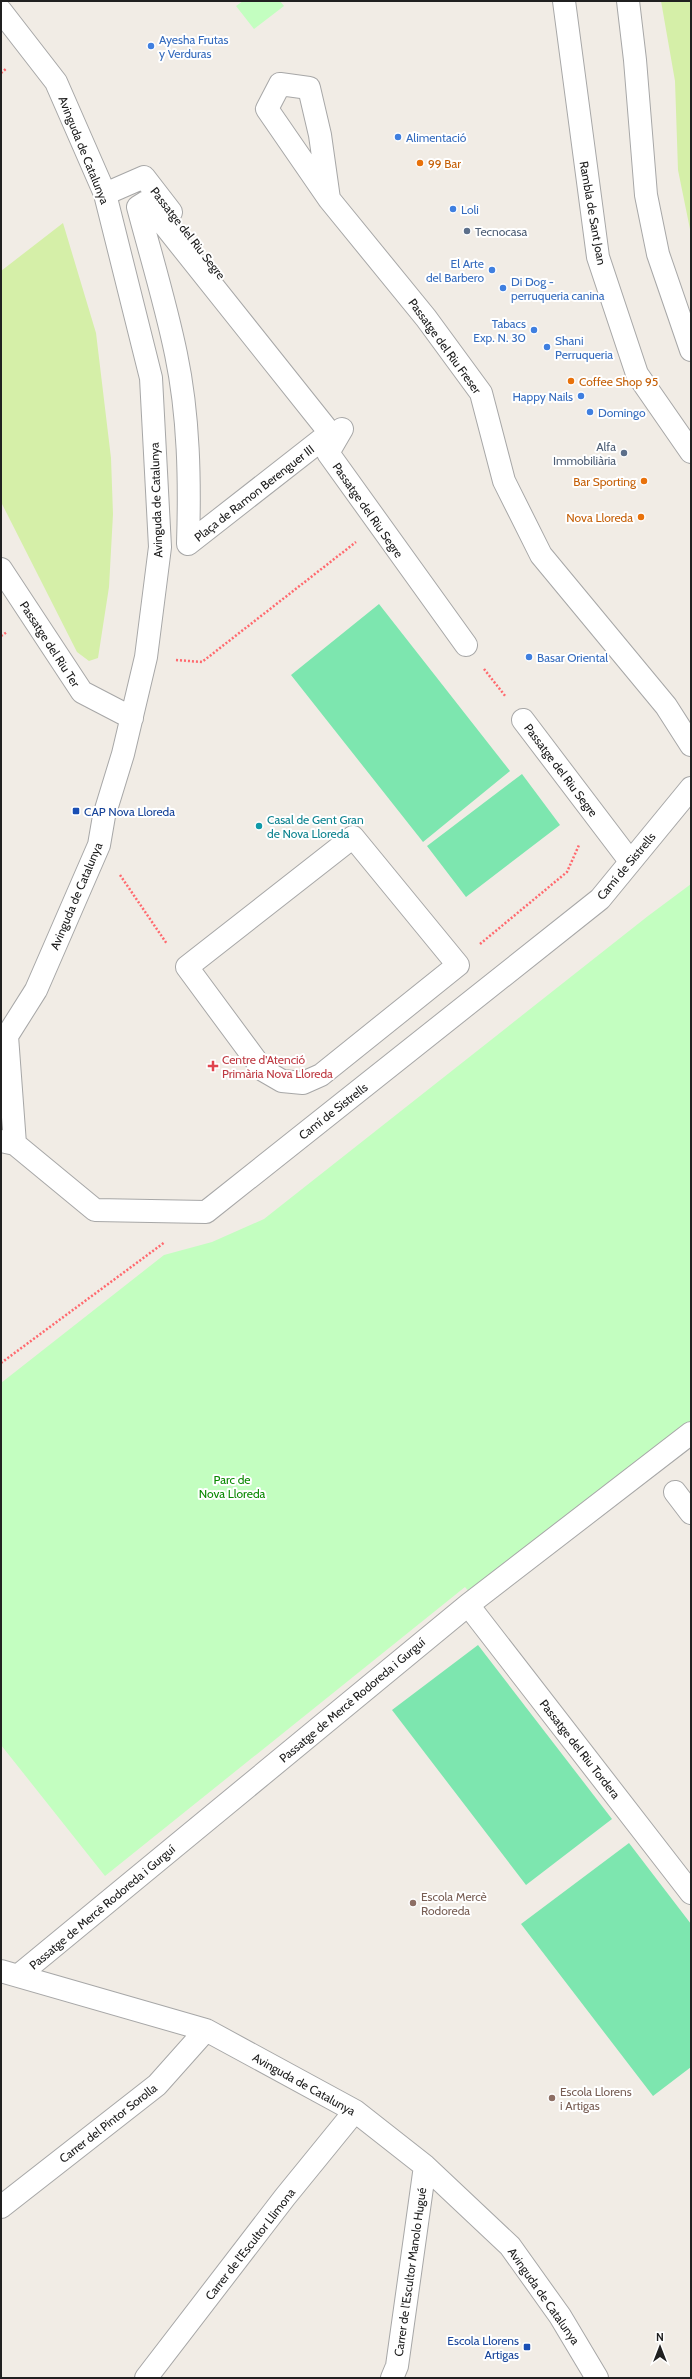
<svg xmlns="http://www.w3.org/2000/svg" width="692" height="2379" font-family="Cabin,sans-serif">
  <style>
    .grass { fill: #d5efa8 }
    .park { fill: #c3fec0 }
    .pitch { fill: #7de6af }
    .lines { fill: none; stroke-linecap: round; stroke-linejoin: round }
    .pedestrian-casing { stroke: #a7a7a7; stroke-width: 24 }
    .minor-casing { stroke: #a7a7a7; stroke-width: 24 }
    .path { stroke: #ff696e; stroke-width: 2.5; stroke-dasharray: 2 2; stroke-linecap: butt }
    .pedestrian { stroke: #fff; stroke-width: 22 }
    .minor { stroke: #fff; stroke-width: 22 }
    .shop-dot { fill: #3f7fe0; stroke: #fff; stroke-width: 1.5 }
    .food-dot { fill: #e8710a; stroke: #fff; stroke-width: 1.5 }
    .service-dot { fill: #5c6f8a; stroke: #fff; stroke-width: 1.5 }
    .transit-dot { fill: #1a4fb4; stroke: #fff; stroke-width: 1.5 }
    .culture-dot { fill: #0f9aa8; stroke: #fff; stroke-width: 1.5 }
    .health-dot { fill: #e0444e; stroke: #fff; stroke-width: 1.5 }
    .education-dot { fill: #8d6e63; stroke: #fff; stroke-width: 1.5 }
    .labels { text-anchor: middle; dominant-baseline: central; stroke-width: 4; stroke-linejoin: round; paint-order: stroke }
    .shop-label { font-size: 12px; fill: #366cbe; stroke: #fff; text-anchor: start }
    .street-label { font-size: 12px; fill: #202020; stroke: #fff }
    .food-label { font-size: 12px; fill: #c56008; stroke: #fff; text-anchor: start }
    .service-label { font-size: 12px; fill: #4e5e75; stroke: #fff; text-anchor: start }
    .transit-label { font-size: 12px; fill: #164399; stroke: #fff; text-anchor: start }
    .culture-label { font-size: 12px; fill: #0d838f; stroke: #fff; text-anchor: start }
    .health-label { font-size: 12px; fill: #be3a42; stroke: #fff; text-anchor: start }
    .park-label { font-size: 12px; fill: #0a8902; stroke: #fff }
    .education-label { font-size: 12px; fill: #785e54; stroke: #fff; text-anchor: start }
  </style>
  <rect width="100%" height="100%" fill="#f1ece5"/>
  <path class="grass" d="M661 1H691V234L678 170 675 81Z
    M63 223 96 333 111 458 113 514 109 587 98 658 89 661 77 652 1 502V271Z"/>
  <path class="park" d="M243 1H280L284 6 254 29 236 6Z
    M691 884V1424L471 1594 465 1587 105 1876 1 1745V1383L164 1255 212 1242 264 1219 648 916Z"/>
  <path class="pitch" d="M379 604 510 771 423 842 291 675Z
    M522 774 560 825 466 897 427 846Z
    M478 1645 612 1819 526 1885 392 1710Z
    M629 1843 691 1924V2067L653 2096 521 1924Z"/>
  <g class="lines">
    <defs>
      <path id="pedestrian" d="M105 194 144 177 171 212
        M146 202 330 433 188 544C190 481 189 416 176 354 166 305 151 256 138 207Z
        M342 429 328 453 466 645
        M523 720 630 861
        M353 837 458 965 321 1075 303 1083 282 1081 263 1070 187 967Z
        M468 1605 691 1893
        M19 1975 468 1605 691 1433"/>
      <path id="minor" d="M564 1 598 257 637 374 691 452
        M628 1 635 60 646 195 658 254 691 350
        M1 11 56 82 105 194 151 378 160 547 146 657 123 754 104 816 99 845 36 990 7 1036 1 1040
        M329 199 320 135 309 88 280 84 267 109 329 199 426 318 481 393 504 481 541 555 666 706 691 745
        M1 569 82 692 132 718
        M7 1036 15 1144
        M1 1141 15 1144 95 1210 206 1212 600 899 691 788
        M675 1492 691 1513
        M1 1971 206 2030 355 2111 425 2166 510 2246 560 2316 597 2378
        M1 2207 157 2085 206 2030
        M146 2378 285 2197 355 2111
        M392 2378 397 2366 425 2166"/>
    </defs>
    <use href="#pedestrian" class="pedestrian-casing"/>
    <use href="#minor" class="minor-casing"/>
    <path class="path" d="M1 73 7 68
      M1 636 7 632
      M176 660 202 662 356 542
      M484 669 506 697
      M120 875 167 944
      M480 944 567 872 579 845
      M1 1363 165 1242"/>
    <use href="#pedestrian" class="pedestrian"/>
    <use href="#minor" class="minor"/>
  </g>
  <g class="shop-dot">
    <circle cx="151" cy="46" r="4"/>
    <circle cx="398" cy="137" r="4"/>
    <circle cx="453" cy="209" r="4"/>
    <circle cx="492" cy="270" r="4"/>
    <circle cx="503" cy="288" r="4"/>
    <circle cx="534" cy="330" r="4"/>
    <circle cx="547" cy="347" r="4"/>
    <circle cx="581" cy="396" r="4"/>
    <circle cx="590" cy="412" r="4"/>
    <circle cx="529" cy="657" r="4"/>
  </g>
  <g class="food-dot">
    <circle cx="420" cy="163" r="4"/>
    <circle cx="571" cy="381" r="4"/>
    <circle cx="644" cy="481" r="4"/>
    <circle cx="641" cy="517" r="4"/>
  </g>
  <g class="service-dot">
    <circle cx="467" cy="231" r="4"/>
    <circle cx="624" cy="453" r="4"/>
  </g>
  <g class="transit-dot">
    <rect x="72" y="807" width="8" height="8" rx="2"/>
    <rect x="523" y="2343" width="8" height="8" rx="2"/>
  </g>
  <circle class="culture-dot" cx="259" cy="826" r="4"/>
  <path class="health-dot" d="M211 1060h4v4h4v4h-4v4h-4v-4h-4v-4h4z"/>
  <g class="education-dot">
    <circle cx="413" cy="1903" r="4"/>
    <circle cx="552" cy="2098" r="4"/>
  </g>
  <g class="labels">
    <g class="shop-label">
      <text x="159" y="39">Ayesha Frutas<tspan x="159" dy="14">y Verduras</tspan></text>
      <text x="406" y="137">Alimentació</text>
      <text x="461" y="209">Loli</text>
      <text x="484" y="263" text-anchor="end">El Arte<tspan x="484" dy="14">del Barbero</tspan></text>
      <text x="511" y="281">Di Dog -<tspan x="511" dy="14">perruqueria canina</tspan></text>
      <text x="526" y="323" text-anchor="end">Tabacs<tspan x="526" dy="14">Exp. N. 30</tspan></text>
      <text x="555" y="340">Shani<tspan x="555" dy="14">Perruqueria</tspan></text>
      <text x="573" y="396" text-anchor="end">Happy Nails</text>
      <text x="598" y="412">Domingo</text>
      <text x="537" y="657">Basar Oriental</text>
    </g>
    <g class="street-label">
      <text transform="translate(84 150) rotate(68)">Avinguda de Catalunya</text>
      <text transform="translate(593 213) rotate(80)">Rambla de Sant Joan</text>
      <text transform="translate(188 233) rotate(52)">Passatge del Riu Segre</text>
      <text transform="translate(445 346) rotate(54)">Passatge del Riu Freser</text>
      <text transform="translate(254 493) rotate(-38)">Plaça de Ramon Berenguer III</text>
      <text transform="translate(156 500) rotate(-92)">Avinguda de Catalunya</text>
      <text transform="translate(368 510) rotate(55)">Passatge del Riu Segre</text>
      <text transform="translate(50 644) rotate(57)">Passatge del Riu Ter</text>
      <text transform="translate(561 770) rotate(53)">Passatge del Riu Segre</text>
      <text transform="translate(626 866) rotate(-50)">Camí de Sistrells</text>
      <text transform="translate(76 896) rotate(-67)">Avinguda de Catalunya</text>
      <text transform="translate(333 1111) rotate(-38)">Camí de Sistrells</text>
      <text transform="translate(352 1700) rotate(-40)">Passatge de Mercè Rodoreda i Gurguí</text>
      <text transform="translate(580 1749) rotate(52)">Passatge del Riu Tordera</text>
      <text transform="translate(102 1907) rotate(-40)">Passatge de Mercè Rodoreda i Gurguí</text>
      <text transform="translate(304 2084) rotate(29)">Avinguda de Catalunya</text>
      <text transform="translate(108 2123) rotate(-38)">Carrer del Pintor Sorolla</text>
      <text transform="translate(250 2244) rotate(-52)">Carrer de l'Escultor Llimona</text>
      <text transform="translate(410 2272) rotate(-82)">Carrer de l'Escultor Manolo Hugué</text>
      <text transform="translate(544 2296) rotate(55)">Avinguda de Catalunya</text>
    </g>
    <g class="food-label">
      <text x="428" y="163">99 Bar</text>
      <text x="579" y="381">Coffee Shop 95</text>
      <text x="636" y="481" text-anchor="end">Bar Sporting</text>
      <text x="633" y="517" text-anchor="end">Nova Lloreda</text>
    </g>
    <g class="service-label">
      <text x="475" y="231">Tecnocasa</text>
      <text x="616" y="446" text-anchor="end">Alfa<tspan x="616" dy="14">Immobiliària</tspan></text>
    </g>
    <g class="transit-label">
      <text x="84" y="811">CAP Nova Lloreda</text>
      <text x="519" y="2340" text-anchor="end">Escola Llorens<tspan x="519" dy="14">Artigas</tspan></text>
    </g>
    <g class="culture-label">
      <text x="267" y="819">Casal de Gent Gran<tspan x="267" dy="14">de Nova Lloreda</tspan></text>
    </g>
    <g class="health-label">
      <text x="222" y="1059">Centre d'Atenció<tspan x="222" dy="14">Primària Nova Lloreda</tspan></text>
    </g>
    <g class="park-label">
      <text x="232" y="1479">Parc de<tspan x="232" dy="14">Nova Lloreda</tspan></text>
    </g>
    <g class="education-label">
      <text x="421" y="1896">Escola Mercè<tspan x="421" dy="14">Rodoreda</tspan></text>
      <text x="560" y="2091">Escola Llorens<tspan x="560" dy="14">i Artigas</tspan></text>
    </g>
  </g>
  <rect width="692" height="2379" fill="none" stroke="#202020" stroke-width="4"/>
  <g transform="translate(660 2347)" stroke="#ffffff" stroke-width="3" paint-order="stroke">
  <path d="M0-3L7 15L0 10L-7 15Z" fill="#202020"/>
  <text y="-6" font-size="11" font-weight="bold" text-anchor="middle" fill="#202020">N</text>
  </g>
</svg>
